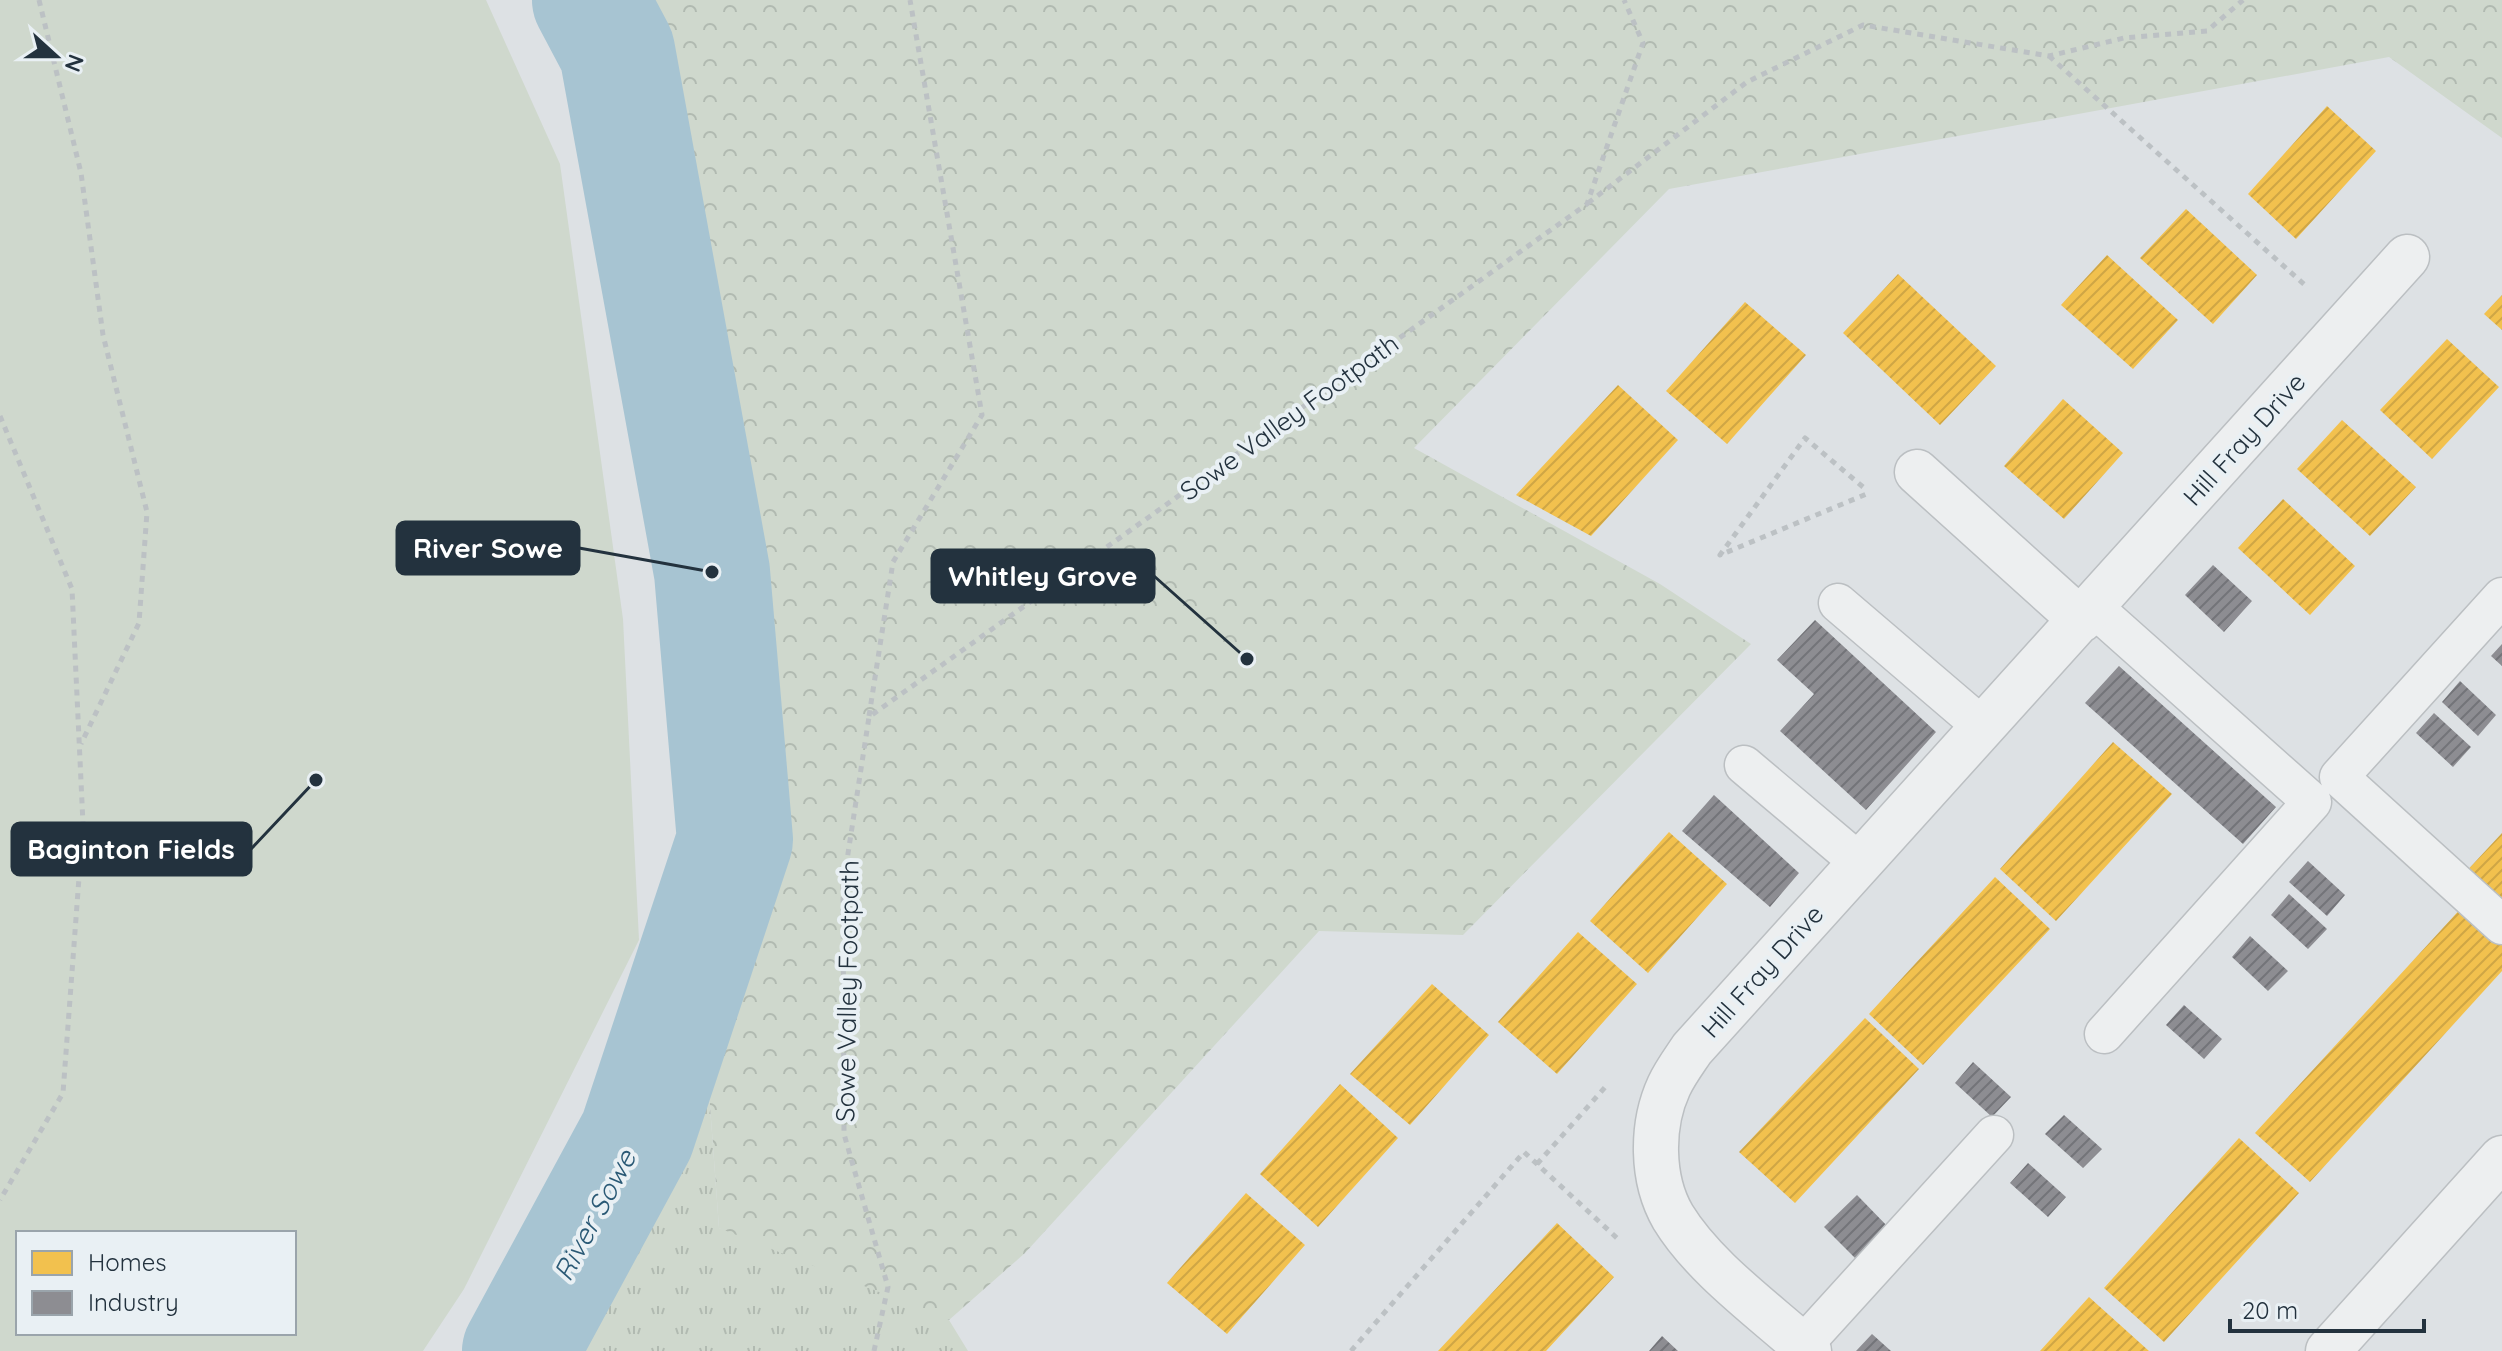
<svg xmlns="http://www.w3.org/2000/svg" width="2502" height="1351" font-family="Quicksand,sans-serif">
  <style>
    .grass { fill: #cfd8cd; fill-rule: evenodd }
    .forest { fill: url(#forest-crowns) }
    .park { fill: url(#park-tufts) }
    .homes { fill: url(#homes-hatch) }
    .industry { fill: url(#industry-hatch) }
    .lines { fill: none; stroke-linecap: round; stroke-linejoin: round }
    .river { stroke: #a7c4d2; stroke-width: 116 }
    .service-casing { stroke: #bbbfc2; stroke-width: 41 }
    .minor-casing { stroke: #bbbfc2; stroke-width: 47 }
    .path { stroke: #bcc1c4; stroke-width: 5; stroke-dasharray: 6 6; stroke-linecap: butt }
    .service { stroke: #edeff0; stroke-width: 38 }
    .minor { stroke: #edeff0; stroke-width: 44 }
    .labels { text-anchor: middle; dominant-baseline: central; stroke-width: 8; stroke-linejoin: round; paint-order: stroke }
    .street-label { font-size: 26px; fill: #23323e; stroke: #e9f0f4 }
    .water-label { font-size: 28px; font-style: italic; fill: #2a5975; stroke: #e9f0f4 }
    .leader { fill: none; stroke: #23323e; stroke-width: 3 }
    .callout-dot { fill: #23323e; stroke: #e9f0f4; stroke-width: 3 }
    .callout { fill: #23323e; stroke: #23323e; stroke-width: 3 }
    .callout-label { font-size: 28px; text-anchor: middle; font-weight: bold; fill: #fff }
  </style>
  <defs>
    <pattern id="forest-crowns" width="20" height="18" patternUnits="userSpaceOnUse" patternTransform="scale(2)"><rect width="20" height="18" fill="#cfd8cd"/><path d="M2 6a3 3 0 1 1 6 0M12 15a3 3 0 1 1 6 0" fill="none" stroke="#b1bab1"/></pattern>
    <pattern id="park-tufts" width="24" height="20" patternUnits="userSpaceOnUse" patternTransform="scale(2)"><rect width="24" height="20" fill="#cfd8cd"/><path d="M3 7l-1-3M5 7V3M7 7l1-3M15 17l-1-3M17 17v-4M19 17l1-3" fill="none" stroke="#b1bab1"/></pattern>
    <pattern id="homes-hatch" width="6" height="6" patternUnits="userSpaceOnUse" patternTransform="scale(2)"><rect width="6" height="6" fill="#f2c14e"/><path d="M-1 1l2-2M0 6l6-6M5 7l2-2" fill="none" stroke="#cfa645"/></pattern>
    <pattern id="industry-hatch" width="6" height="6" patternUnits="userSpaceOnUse" patternTransform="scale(2)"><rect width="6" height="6" fill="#8d8d92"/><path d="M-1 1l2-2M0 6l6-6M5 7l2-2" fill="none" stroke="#737479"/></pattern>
  </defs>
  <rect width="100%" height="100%" fill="#dde1e4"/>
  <path class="grass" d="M0 0H486L560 164 623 619 639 940 464 1289 423 1351H0ZM18 1233H294V1333H18Z"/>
  <path class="forest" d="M611 0H2502V138L2389 57 1669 189 1414 448 1660 584 1751 644 1463 935 1319 931 1025 1253 949 1320 841 1297 719 1228 709 1092 757 835 760 674 712 394 635 47Z"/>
  <path class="park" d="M709 1092 719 1228 949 1320 968 1351H575Z"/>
  <path class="homes" d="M2327 106 2376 151 2296 239 2248 194Z
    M2186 209 2257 275 2213 324 2140 258Z
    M2107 255 2178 320 2133 369 2061 305Z
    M1898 274 1996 366 1940 425 1843 333Z
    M2502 295V330L2484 314Z
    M1745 302 1806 355 1727 444 1666 391Z
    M2447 339 2499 387 2432 459 2380 410Z
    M1618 385 1678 440 1591 536 1516 495Z
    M2063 399 2123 453 2064 519 2004 466Z
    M2342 420 2416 487 2370 536 2297 469Z
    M2283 499 2355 566 2310 615 2238 548Z
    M2113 742 2172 794 2056 921 2000 869Z
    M1669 832 1727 884 1648 973 1590 921Z
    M2502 833V912L2462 876Z
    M1995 877 2050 929 1923 1065 1869 1014Z
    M2464 905 2502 940V971L2310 1182 2255 1133Z
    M1578 932 1637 984 1557 1074 1498 1022Z
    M1432 984 1489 1035 1410 1125 1350 1074Z
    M1865 1018 1919 1069 1795 1203 1739 1152Z
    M1340 1084 1398 1138 1318 1227 1260 1174Z
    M2239 1138 2299 1193 2164 1342 2104 1288Z
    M1246 1193 1305 1245 1227 1334 1167 1283Z
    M1557 1223 1614 1277 1546 1351H1438Z
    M2089 1297 2149 1351H2040Z"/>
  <path class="industry" d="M2213 565 2252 601 2224 632 2185 595Z
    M1815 620 1936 732 1866 810 1780 731 1814 694 1777 660Z
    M2502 644V666L2491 656Z
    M2119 666 2276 807 2243 844 2085 703Z
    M2460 681 2496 715 2478 736 2442 702Z
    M2434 713 2471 747 2453 767 2416 733Z
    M1714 795 1799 873 1770 907 1682 831Z
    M2308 861 2345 895 2327 916 2289 882Z
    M2289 894 2327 929 2308 949 2271 915Z
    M2250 936 2288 971 2268 991 2232 957Z
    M2184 1005 2222 1039 2204 1059 2166 1025Z
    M1973 1062 2011 1097 1992 1117 1955 1083Z
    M2064 1115 2102 1149 2083 1168 2045 1134Z
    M2028 1163 2066 1197 2048 1217 2010 1183Z
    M1857 1195 1891 1230 1859 1262 1824 1227Z
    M1872 1334 1891 1351H1856Z
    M1662 1336 1678 1351H1649Z"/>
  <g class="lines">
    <path class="river" d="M520 1351 637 1135 735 840 712 572 617 51 590 0"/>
    <defs>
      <path id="service" d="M2502 597 2339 777 2502 925
        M1838 603 1983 727
        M2093 607 2312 802 2104 1034
        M1744 765 1860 863
        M1803 1345 1994 1135"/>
      <path id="minor" d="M1917 472 2081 620
        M1809 1351C1765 1311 1704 1268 1673 1217 1651 1179 1651 1125 1669 1086 1675 1073 1684 1061 1692 1049L2407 257
        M2328 1351 2502 1158"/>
    </defs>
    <use href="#service" class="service-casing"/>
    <use href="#minor" class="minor-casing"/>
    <path class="path" d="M39 0 81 173 103 335 147 512 139 623 81 744
      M2049 56 2305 285
      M1588 203 1747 82 1863 25 2049 56 2124 38 2207 31 2243 0
      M0 416 72 589 83 824 63 1093 0 1200
      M1863 487 1805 438 1720 555 1869 493
      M869 716 893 562 982 415 910 0
      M1537 1164 1608 1084
      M874 1351 888 1287 844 1134 843 886 869 717 1587 204 1643 43 1624 0
      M1351 1351 1524 1152 1618 1239"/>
    <use href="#service" class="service"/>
    <use href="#minor" class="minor"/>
  </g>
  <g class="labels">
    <g class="street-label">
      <text transform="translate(1289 417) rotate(-36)">Sowe Valley Footpath</text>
      <text transform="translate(2244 439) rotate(-48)">Hill Fray Drive</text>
      <text transform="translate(1762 971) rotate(-48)">Hill Fray Drive</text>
      <text transform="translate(847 991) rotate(-89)">Sowe Valley Footpath</text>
    </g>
    <g class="water-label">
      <text transform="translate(594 1215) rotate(-62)">River Sowe</text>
    </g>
  </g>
  <path class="leader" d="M712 572L579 548M1247 659L1154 576M316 780L251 849"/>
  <g class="callout-dot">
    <circle cx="712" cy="572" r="8"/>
    <circle cx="1247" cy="659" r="8"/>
    <circle cx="316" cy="780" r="8"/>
  </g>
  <g class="callout">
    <rect x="397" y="522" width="182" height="52" rx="8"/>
    <rect x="932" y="550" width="222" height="52" rx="8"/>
    <rect x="12" y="823" width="239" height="52" rx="8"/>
  </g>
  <g class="callout-label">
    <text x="488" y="558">River Sowe</text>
    <text x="1043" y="586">Whitley Grove</text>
    <text x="131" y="859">Baginton Fields</text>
  </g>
  <rect x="16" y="1231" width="280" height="104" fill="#e9f0f4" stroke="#9aa4ab" stroke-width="2"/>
  <rect x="32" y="1251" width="40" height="24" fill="#f2c14e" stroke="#9aa4ab" stroke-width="2"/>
  <text x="88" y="1271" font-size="24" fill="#23323e">Homes</text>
  <rect x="32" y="1291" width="40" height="24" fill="#8d8d92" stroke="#9aa4ab" stroke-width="2"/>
  <text x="88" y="1311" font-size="24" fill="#23323e">Industry</text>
  <g transform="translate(56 56) rotate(111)" stroke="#e9f0f4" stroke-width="6" paint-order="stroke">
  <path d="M0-6L14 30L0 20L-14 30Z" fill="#23323e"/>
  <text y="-12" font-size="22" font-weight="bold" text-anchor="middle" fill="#23323e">N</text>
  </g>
  <path d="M2230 1319v12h194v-12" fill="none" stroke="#23323e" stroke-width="4"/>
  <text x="2242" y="1319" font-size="24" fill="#23323e" stroke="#e9f0f4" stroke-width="6" paint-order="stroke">20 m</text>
</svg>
